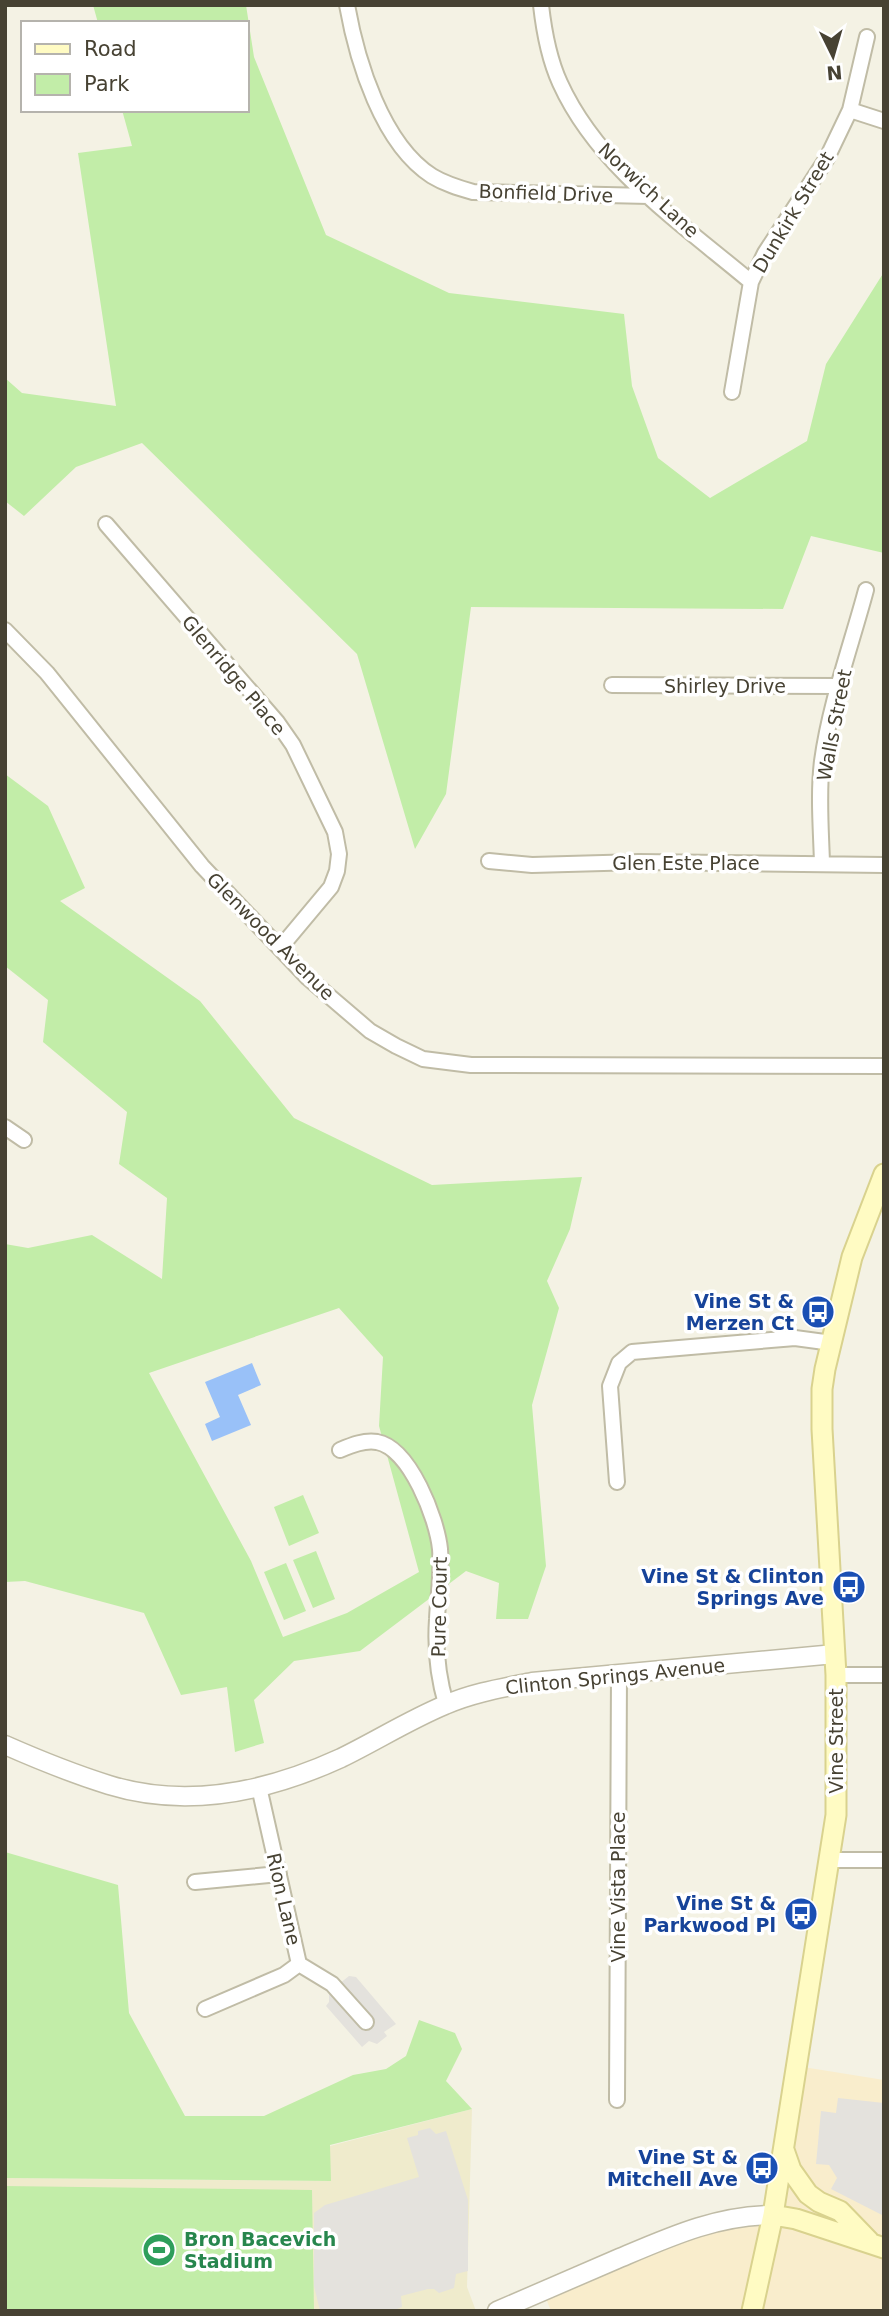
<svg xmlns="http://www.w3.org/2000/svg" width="889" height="2316" font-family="'DejaVu Sans',sans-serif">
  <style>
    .commercial { fill: #f9edcc }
    .education { fill: #efebcc }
    .green { fill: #c2eda8; fill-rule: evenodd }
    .parking { fill: #e4e2dd }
    .water { fill: #99c1f8 }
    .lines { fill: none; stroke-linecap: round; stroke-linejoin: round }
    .minor-casing { stroke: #c0bca6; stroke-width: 18 }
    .tertiary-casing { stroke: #c0bca6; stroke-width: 21 }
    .secondary-casing { stroke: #d9d28e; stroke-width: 23 }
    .minor { stroke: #fff; stroke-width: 14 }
    .tertiary { stroke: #fff; stroke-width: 18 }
    .secondary { stroke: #fffbc3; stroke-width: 19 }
    .labels { text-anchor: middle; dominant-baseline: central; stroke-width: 7; stroke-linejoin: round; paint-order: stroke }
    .street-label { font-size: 19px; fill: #474233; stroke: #fff }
    .transit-label { font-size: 19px; font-weight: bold; fill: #164399; stroke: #fff; text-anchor: end }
    .leisure-label { font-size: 19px; font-weight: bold; fill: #27864d; stroke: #fff; text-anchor: start }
  </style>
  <rect width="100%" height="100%" fill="#f4f2e4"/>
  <path class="commercial" d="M797 2066 884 2080V2311H551L543 2291 663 2240 773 2215Z"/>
  <path class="education" d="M472 2109 467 2287 476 2311H5V2178L330 2181V2146Z"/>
  <path class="green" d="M93 5H246L254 57 326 235 449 293 624 314 632 386 658 458 710 498 807 441 826 364 884 272V553L811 536 783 609 471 607 446 794 415 849 357 654 142 443 76 467 24 516 5 501V378L22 393 116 406 78 153 132 146 122 110H247V23H98Z
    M5 774 48 806 85 888 60 901 200 1001 294 1118 432 1185 582 1177 570 1229 547 1281 559 1308 532 1405 546 1566 528 1619H496L499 1583 466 1571 360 1651 294 1661 254 1700 264 1743 235 1752 227 1687 181 1695 144 1613 25 1581 5 1582V1244L28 1248 92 1235 162 1279 167 1198 119 1164 127 1112 43 1042 48 1000 5 966ZM339 1308 383 1357 379 1426 419 1572 347 1613 283 1637 251 1561 149 1373Z
    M303 1495 319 1533 289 1546 274 1507Z
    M316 1551 335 1599 313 1608 293 1560Z
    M286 1563 306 1611 284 1620 264 1572Z
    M5 1852 118 1885 129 2013 185 2116H264L353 2075 386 2069 406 2056 419 2020 455 2033 462 2049 446 2081 472 2109 330 2145 331 2181 5 2178Z
    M5 2186 312 2190 314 2311H5Z"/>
  <path class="parking" d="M349 1976 356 1977 396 2024 384 2032 387 2036 377 2044 369 2041 362 2047 326 2006 329 2002V1992Z
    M838 2098 884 2103V2216L831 2189 837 2178 829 2165 816 2164 821 2111 836 2113Z
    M430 2128 436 2134 446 2131 468 2200V2271L456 2274 454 2288 439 2293 434 2289H428L401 2296 402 2307 392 2311H320L314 2286V2213L325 2205 419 2177 407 2138 418 2135V2131Z"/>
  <path class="water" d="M252 1363 261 1385 238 1395 251 1425 212 1441 205 1424 220 1417 205 1382Z"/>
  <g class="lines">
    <defs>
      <path id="minor" d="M347 5C357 61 382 144 432 176 445 184 459 188 473 192L649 196
        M541 5C544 32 549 59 560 83 598 167 682 224 751 282
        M850 110 884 121
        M732 392 751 282 765 253 827 158 850 110 867 37
        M106 524 277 722 293 745 335 832 339 854 337 871 331 887 280 948
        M5 630 47 673 202 866 308 978 370 1031 396 1046 423 1059 471 1065 884 1066
        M612 685 839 686
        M489 861 532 865 639 862 884 865
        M822 863C821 829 818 794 822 761 830 703 851 646 866 590
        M5 1127 24 1140
        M340 1450C352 1445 364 1440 377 1442 410 1448 437 1519 440 1549 442 1573 438 1596 437 1619 435 1648 438 1677 446 1704
        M617 1482 610 1386 619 1363 632 1352 795 1338 832 1343
        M836 1675H884
        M259 1787 299 1964 332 1984 366 2022
        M830 1860H884
        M195 1882 279 1874
        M205 2009 284 1975 299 1964
        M617 2100 619 1674"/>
      <path id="tertiary" d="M5 1745C39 1760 74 1774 109 1785 187 1809 269 1791 341 1758 376 1741 409 1720 445 1705 472 1693 502 1688 532 1682L835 1654
        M497 2311C537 2294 576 2277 615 2260 667 2238 716 2215 773 2215"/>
      <path id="secondary" d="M784 2150 791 2170 808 2194 819 2202 840 2211 869 2241
        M773 2215 796 2219 884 2248
        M752 2311 773 2215 836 1815V1675L822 1429V1389L825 1369 852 1257 884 1174"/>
    </defs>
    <use href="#minor" class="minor-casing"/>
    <use href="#tertiary" class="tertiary-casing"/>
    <use href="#secondary" class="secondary-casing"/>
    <use href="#minor" class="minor"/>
    <use href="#tertiary" class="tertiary"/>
    <use href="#secondary" class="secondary"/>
  </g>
  <defs>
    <symbol id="bus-disc" viewBox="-11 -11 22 22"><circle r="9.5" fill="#1a4fb4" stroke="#fff"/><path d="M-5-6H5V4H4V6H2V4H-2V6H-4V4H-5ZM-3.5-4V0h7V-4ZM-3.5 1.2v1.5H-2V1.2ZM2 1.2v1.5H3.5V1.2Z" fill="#fff"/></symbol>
    <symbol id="stadium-disc" viewBox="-11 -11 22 22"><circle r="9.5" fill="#2e9e5b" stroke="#fff"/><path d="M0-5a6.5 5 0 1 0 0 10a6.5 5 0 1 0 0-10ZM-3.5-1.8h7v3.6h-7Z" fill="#fff"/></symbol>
  </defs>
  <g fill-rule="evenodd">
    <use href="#bus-disc" x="799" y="1293" width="38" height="38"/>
    <use href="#bus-disc" x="830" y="1568" width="38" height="38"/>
    <use href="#bus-disc" x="782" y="1895" width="38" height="38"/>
    <use href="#bus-disc" x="743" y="2149" width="38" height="38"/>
    <use href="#stadium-disc" x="140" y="2231" width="38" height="38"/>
  </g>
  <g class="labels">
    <g class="street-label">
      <text transform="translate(649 190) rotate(43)">Norwich Lane</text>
      <text transform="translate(546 193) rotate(2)">Bonfield Drive</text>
      <text transform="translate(793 212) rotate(-59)">Dunkirk Street</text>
      <text transform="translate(234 675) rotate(50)">Glenridge Place</text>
      <text x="725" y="686">Shirley Drive</text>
      <text transform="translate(834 725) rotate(-79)">Walls Street</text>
      <text x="686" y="863">Glen Este Place</text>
      <text transform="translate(271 936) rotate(45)">Glenwood Avenue</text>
      <text transform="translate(439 1607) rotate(-89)">Pure Court</text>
      <text transform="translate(615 1676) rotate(-6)">Clinton Springs Avenue</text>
      <text transform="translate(836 1741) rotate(-90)">Vine Street</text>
      <text transform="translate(618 1887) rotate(-90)">Vine Vista Place</text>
      <text transform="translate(284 1899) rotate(77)">Rion Lane</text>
    </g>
    <g class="transit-label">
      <text x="794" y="1301">Vine St &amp;<tspan x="794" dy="22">Merzen Ct</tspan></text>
      <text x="824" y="1576">Vine St &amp; Clinton<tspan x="824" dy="22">Springs Ave</tspan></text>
      <text x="776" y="1903">Vine St &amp;<tspan x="776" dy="22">Parkwood Pl</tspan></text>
      <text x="738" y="2157">Vine St &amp;<tspan x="738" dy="22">Mitchell Ave</tspan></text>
    </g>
    <g class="leisure-label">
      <text x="184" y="2239">Bron Bacevich<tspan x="184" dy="22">Stadium</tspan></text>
    </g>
  </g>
  <rect width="889" height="2316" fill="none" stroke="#474233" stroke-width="14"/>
  <rect x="21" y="21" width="228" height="91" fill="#ffffff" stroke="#b5b3ad" stroke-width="2"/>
  <rect x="35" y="44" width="35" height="10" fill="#fffbc3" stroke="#b5b3ad" stroke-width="2"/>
  <text x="84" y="56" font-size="21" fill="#474233">Road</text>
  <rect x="35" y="74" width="35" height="21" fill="#c2eda8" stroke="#b5b3ad" stroke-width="2"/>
  <text x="84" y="91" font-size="21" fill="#474233">Park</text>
  <g transform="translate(833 56) rotate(175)" stroke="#ffffff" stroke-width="5" paint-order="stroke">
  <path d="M0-5L12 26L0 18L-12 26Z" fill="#474233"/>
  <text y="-10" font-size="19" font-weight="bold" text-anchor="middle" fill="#474233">N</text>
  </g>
</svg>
